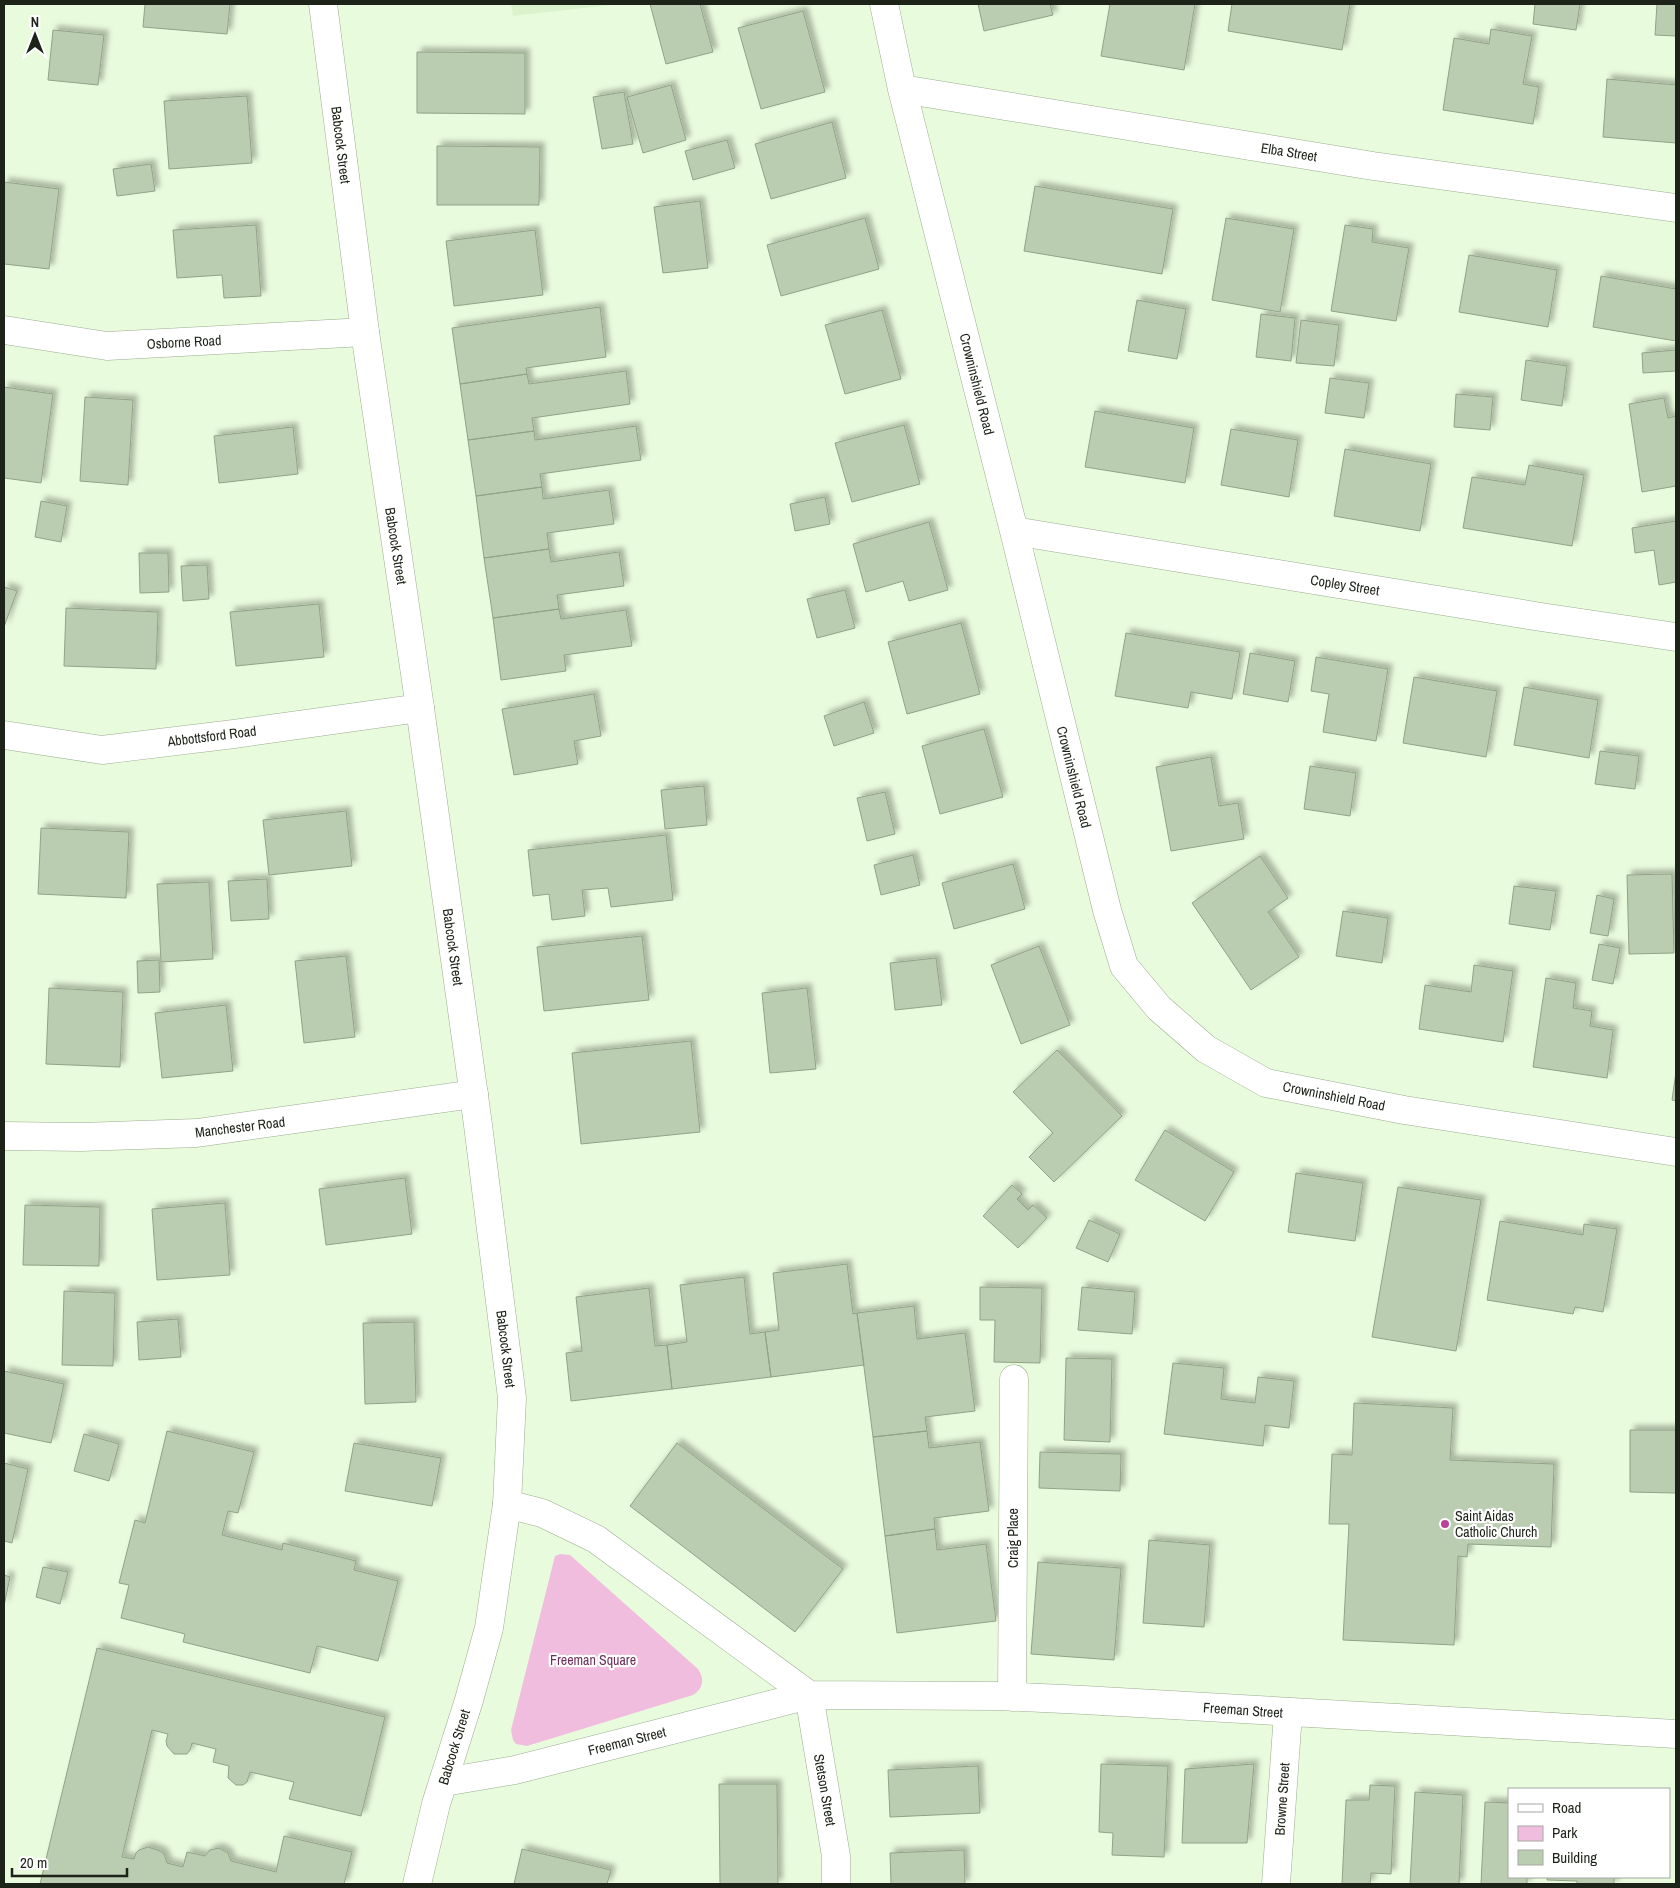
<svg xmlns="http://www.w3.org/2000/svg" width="1680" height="1888" font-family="'Archivo Narrow',sans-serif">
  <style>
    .built { fill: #dbf2cd }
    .green { fill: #f1bddf }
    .building { fill: #bbcdb0; stroke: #91a387; filter: url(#shadow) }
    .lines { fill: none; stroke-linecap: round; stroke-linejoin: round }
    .minor-casing { stroke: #9bac91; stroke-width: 29 }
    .tertiary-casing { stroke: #9bac91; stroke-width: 29 }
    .minor { stroke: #fff; stroke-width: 28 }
    .tertiary { stroke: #fff; stroke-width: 28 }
    .poi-dot { fill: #ba4399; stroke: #fff; stroke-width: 2 }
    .labels { text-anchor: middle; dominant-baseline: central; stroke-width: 4.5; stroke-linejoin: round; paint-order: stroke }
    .street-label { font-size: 14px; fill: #1d2319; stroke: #fff }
    .poi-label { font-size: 14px; fill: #1d2319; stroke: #fff; text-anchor: start }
    .park-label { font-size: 14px; fill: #6f315d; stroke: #fff }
  </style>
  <defs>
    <filter id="shadow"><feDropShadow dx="4.5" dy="-4.5" stdDeviation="2.5" flood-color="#0004"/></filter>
  </defs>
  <rect width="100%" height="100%" fill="#e9fbdd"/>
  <path class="built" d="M511 4H620L513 16Z"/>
  <path class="green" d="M560 1554 570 1555 698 1669C705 1679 703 1689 693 1695L527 1746 516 1744 513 1740 511 1730 555 1556Z"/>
  <path class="building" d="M145 4H230L227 34 143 27Z
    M650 4H700L713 52 666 64Z
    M978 4H1050L1053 15 984 31Z
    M1110 4H1195L1184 70 1101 56Z
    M1232 4H1350L1342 50 1228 31Z
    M1535 4H1580L1576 30 1533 24Z
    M1657 4H1676V36L1655 35Z
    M803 11 825 92 761 109 738 28Z
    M1491 29 1532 36 1523 84 1539 87 1533 124 1443 110 1454 38 1489 44Z
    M53 30 104 35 98 85 48 80Z
    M417 52 525 53V114L417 113Z
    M1607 79 1676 85V143L1603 137Z
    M671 85 686 140 643 153 627 97Z
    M624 92 633 144 602 149 593 97Z
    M247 96 252 163 169 169 164 101Z
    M832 122 846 178 771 199 755 144Z
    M727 140 735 168 693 180 685 151Z
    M437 146 540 147 539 205H437Z
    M151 164 155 191 117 196 113 169Z
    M4 182 59 189 49 269 4 264Z
    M1035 186 1173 209 1162 274 1024 251Z
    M700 201 708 268 663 273 654 207Z
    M865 218 879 269 781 296 767 245Z
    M1226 218 1294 229 1280 312 1212 300Z
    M256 225 261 296 224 298 222 275 177 278 173 230Z
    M1345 225 1373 229 1372 242 1409 248 1396 321 1331 311Z
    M535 230 543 295 454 306 446 241Z
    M1469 255 1557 270 1548 327 1459 312Z
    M1601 276 1676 289V341L1593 327Z
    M1137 300 1186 309 1177 359 1128 351Z
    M600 307 606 357 526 368 527 374 460 384 452 328Z
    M882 310 901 379 845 394 825 325Z
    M1261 314 1295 318 1291 361 1256 357Z
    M1301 320 1339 325 1334 366 1296 363Z
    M1676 350V371L1643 373 1642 353Z
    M1526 360 1567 366 1562 406 1521 400Z
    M626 371 630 404 532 418 534 431 468 440 460 384 527 374 529 384Z
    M1330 378 1369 383 1364 418 1325 413Z
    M4 387 53 394 41 483 4 478Z
    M1456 394 1493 397 1490 430 1454 427Z
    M85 397 133 400 128 485 80 481Z
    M1664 398 1668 418 1676 416V486L1642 492 1629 404Z
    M1095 411 1194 428 1185 483 1085 467Z
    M904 425 920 484 852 502 835 443Z
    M636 426 641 460 540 474 542 487 476 496 468 440 534 431 535 440Z
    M293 427 298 474 219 483 214 436Z
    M1231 429 1298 440 1289 497 1221 485Z
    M1345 449 1431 464 1420 531 1334 516Z
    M1529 465 1584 475 1572 546 1463 528 1472 477 1525 485Z
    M542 487 543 499 609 490 614 524 547 533 549 549 484 558 476 496Z
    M825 497 830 524 795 531 790 504Z
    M41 501 67 506 61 542 35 537Z
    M1676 521V582L1659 585 1654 550 1635 553 1632 528Z
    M929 522 948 590 909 601 903 581 866 592 853 544Z
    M549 549 551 562 619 552 624 586 557 595 559 609 493 618 484 558Z
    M139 553H168L169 592 140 593Z
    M207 565 209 599 183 601 181 566Z
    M4 587 17 591 4 627Z
    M845 590 855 628 817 638 807 599Z
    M319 604 324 657 236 666 230 612Z
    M66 608 158 612 156 669 64 666Z
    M559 609 561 619 626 610 632 646 564 655 566 671 501 680 493 618Z
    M961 623 980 694 907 714 888 642Z
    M1126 633 1240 652 1232 699 1191 692 1188 708 1115 696Z
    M1250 653 1295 661 1288 702 1243 694Z
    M1316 657 1388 669 1376 741 1323 732 1329 694 1311 691Z
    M1414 677 1497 691 1486 757 1403 743Z
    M1524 687 1598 700 1589 758 1514 745Z
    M594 694 601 736 574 741 578 764 514 775 502 709Z
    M864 702 874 733 834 746 824 716Z
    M984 729 1003 797 940 814 922 746Z
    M1600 751 1639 756 1635 789 1595 784Z
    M1211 757 1219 806 1238 803 1244 839 1171 851 1156 767Z
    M1310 766 1356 773 1350 816 1304 809Z
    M704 786 707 825 665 829 661 790Z
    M885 792 895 834 867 841 857 798Z
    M346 811 352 866 269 875 263 820Z
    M41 828 129 832 126 898 38 894Z
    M666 835 673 900 611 907 608 888 582 890 585 916 552 920 549 894 533 896 528 850Z
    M913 855 920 885 881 895 874 865Z
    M1260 856 1288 898 1268 912 1299 957 1251 990 1192 903Z
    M1013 864 1025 909 954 929 942 883Z
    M1672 874 1674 953 1629 954 1627 875Z
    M267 879 269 919 231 921 228 881Z
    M209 882 213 959 161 962 157 884Z
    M1514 886 1556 891 1550 930 1509 924Z
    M1597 895 1614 899 1608 936 1590 933Z
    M1343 911 1388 918 1382 963 1336 956Z
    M642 936 649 1000 544 1011 537 947Z
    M1599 944 1620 948 1613 984 1592 980Z
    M1039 946 1070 1025 1021 1044 991 965Z
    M346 956 355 1037 304 1043 295 961Z
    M936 958 942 1005 895 1010 890 963Z
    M159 960 160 992 138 993 137 961Z
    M1474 965 1513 971 1503 1042 1419 1029 1425 985 1471 992Z
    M1546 978 1576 983 1573 1008 1592 1011 1590 1026 1613 1030 1607 1078 1533 1067Z
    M49 988 123 992 120 1067 46 1064Z
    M807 988 816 1069 770 1073 762 993Z
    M226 1005 233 1071 162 1078 155 1013Z
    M691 1041 700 1132 581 1144 572 1053Z
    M1057 1050 1122 1116 1054 1182 1029 1157 1053 1133 1013 1092Z
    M1676 1072V1101L1672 1100Z
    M1165 1130 1234 1172 1205 1221 1135 1180Z
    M1296 1173 1363 1183 1355 1241 1288 1232Z
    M405 1178 412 1234 326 1245 319 1189Z
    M1012 1185 1022 1194 1017 1199 1028 1210 1033 1205 1047 1218 1018 1248 983 1216Z
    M1398 1187 1481 1200 1456 1351 1372 1337Z
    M225 1203 230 1275 157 1280 152 1209Z
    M25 1205 100 1207 99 1266 23 1265Z
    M1089 1220 1120 1234 1108 1262 1076 1248Z
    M1500 1221 1583 1235 1584 1224 1617 1229 1603 1312 1575 1307 1573 1314 1487 1300Z
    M847 1264 853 1314 857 1313 864 1365 771 1377 765 1332 779 1330 773 1273Z
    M744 1277 750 1334 765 1332 771 1377 672 1389 667 1345 687 1342 680 1285Z
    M980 1287 1042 1288 1040 1363 994 1362 995 1320H980Z
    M1082 1287 1135 1292 1132 1334 1078 1330Z
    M649 1288 655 1346 667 1345 672 1389 571 1401 566 1353 582 1351 576 1297Z
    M64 1291 115 1293 113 1366 62 1365Z
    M914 1306 917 1339 965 1333 975 1411 925 1417 927 1431 873 1437 857 1313Z
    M178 1319 181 1357 139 1360 137 1322Z
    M414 1322 416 1402 365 1404 363 1323Z
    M1066 1358 1112 1359 1110 1442 1064 1440Z
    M1173 1363 1224 1368 1221 1399 1255 1403 1258 1377 1294 1381 1289 1428 1265 1425 1263 1446 1164 1434Z
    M4 1371 64 1384 51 1443 4 1433Z
    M1354 1403 1453 1408 1450 1460 1554 1464 1551 1547 1468 1544 1467 1557 1458 1556 1454 1645 1343 1640 1349 1524H1329L1332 1454 1352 1455Z
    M1630 1430H1676V1493L1630 1492Z
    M167 1431 254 1452 238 1513 228 1511 222 1535 282 1550 283 1543 356 1561 354 1570 398 1581 378 1661 317 1646 310 1673 183 1642 185 1634 121 1618 129 1585 119 1583 135 1520 145 1523Z
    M927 1431 929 1448 980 1442 989 1511 934 1518 935 1529 885 1536 873 1437Z
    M84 1434 119 1444 109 1481 74 1471Z
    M354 1443 441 1458 432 1506 345 1491Z
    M677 1443 843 1569 795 1632 630 1506Z
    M1040 1452 1121 1454 1120 1491 1039 1488Z
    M4 1463 28 1469 12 1543 4 1541Z
    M935 1529 937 1550 986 1544 996 1621 897 1633 885 1536Z
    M1149 1540 1210 1545 1204 1627 1143 1623Z
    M1038 1562 1121 1568 1114 1660 1031 1654Z
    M43 1567 68 1572 60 1604 36 1597Z
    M4 1575 10 1577 4 1606Z
    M97 1648 385 1717 361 1816 289 1799 294 1782 250 1772 247 1782 243 1785H236L228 1778 229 1766 213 1762 216 1749 192 1743 190 1750 187 1754H174L167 1746 166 1741 168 1734 152 1730 122 1857 134 1859 136 1853 139 1850 148 1847 160 1851 164 1854 167 1863 183 1867 187 1852 205 1856 210 1850 219 1848 228 1853 231 1861 276 1872 284 1836 352 1852 344 1884H40Z
    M1101 1764 1168 1766 1164 1857 1112 1855 1113 1833 1099 1832Z
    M1254 1764 1247 1843H1182L1185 1769Z
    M978 1766 980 1813 890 1817 888 1770Z
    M719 1784H777L778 1884H720Z
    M1370 1785 1395 1786 1391 1874 1371 1873 1370 1884H1342L1346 1800H1369Z
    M1415 1792 1463 1795 1459 1884H1410Z
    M1485 1802 1509 1803V1877H1527V1884H1481Z
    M522 1849 611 1870 607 1884H514Z
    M964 1850 965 1884H891L890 1853Z
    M1547 1877H1614V1884H1577V1881L1547 1880Z"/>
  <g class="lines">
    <defs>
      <path id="minor" d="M884 4 902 89 1014 531 1107 910 1124 966 1159 1008 1206 1049 1266 1083 1404 1110 1676 1152
        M902 89 1373 166 1676 208
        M4 330 107 346 365 332
        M1014 531 1541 617 1676 637
        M4 735 102 750 234 734 420 708
        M4 1136 81 1137 197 1133 474 1094
        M507 1504 542 1513 596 1539 809 1695
        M809 1695 836 1856V1884
        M1012 1697 1014 1379
        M444 1782 515 1770 809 1695 998 1696 1084 1700 1676 1734
        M1276 1884 1288 1713"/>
      <path id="tertiary" d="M323 4 365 332 420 708 478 1125 512 1398 507 1504 489 1628 469 1700 436 1804 417 1884"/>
    </defs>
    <use href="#minor" class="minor-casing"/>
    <use href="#tertiary" class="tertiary-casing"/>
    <use href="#minor" class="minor"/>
    <use href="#tertiary" class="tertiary"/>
  </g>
  <circle class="poi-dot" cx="1445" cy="1524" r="5"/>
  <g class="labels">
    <g class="street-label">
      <text transform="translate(341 145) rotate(83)">Babcock Street</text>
      <text transform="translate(1289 152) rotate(9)">Elba Street</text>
      <text transform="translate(184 342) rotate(-3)">Osborne Road</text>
      <text transform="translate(977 384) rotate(76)">Crowninshield Road</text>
      <text transform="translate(396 546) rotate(81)">Babcock Street</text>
      <text transform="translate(1345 585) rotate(9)">Copley Street</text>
      <text transform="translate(212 736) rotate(-7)">Abbottsford Road</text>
      <text transform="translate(1074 777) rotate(76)">Crowninshield Road</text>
      <text transform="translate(453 947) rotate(82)">Babcock Street</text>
      <text transform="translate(1334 1096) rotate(11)">Crowninshield Road</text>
      <text transform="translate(240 1127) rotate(-7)">Manchester Road</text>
      <text transform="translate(506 1349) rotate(83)">Babcock Street</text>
      <text transform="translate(1013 1538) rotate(-90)">Craig Place</text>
      <text transform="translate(1243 1710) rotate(4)">Freeman Street</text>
      <text transform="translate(627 1741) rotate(-14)">Freeman Street</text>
      <text transform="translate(454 1747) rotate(-73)">Babcock Street</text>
      <text transform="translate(825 1790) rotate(80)">Stetson Street</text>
      <text transform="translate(1282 1799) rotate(-86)">Browne Street</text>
    </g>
    <g class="poi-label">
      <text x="1455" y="1516">Saint Aidas<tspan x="1455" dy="16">Catholic Church</tspan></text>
    </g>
    <g class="park-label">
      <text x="593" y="1660">Freeman Square</text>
    </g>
  </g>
  <rect width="1680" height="1888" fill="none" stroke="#1d2319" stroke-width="10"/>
  <rect x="1508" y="1788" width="162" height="90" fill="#ffffff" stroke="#a5a7a3"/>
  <rect x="1518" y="1804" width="25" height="8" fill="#ffffff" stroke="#a5a7a3"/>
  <text x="1552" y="1813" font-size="15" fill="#1d2319">Road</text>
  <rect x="1518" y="1826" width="25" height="15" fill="#f1bddf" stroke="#a5a7a3"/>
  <text x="1552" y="1838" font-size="15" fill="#1d2319">Park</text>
  <rect x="1518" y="1850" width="25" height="15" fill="#bbcdb0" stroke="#a5a7a3"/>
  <text x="1552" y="1863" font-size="15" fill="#1d2319">Building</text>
  <g transform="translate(35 35)" stroke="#ffffff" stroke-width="4" paint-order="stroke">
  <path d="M0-4L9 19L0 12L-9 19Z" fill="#1d2319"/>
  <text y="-8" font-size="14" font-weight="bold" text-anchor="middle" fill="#1d2319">N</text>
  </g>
  <path d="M12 1868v8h115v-8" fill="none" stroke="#1d2319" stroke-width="2.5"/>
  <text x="20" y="1868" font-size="15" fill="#1d2319" stroke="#ffffff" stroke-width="4" paint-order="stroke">20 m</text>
</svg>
